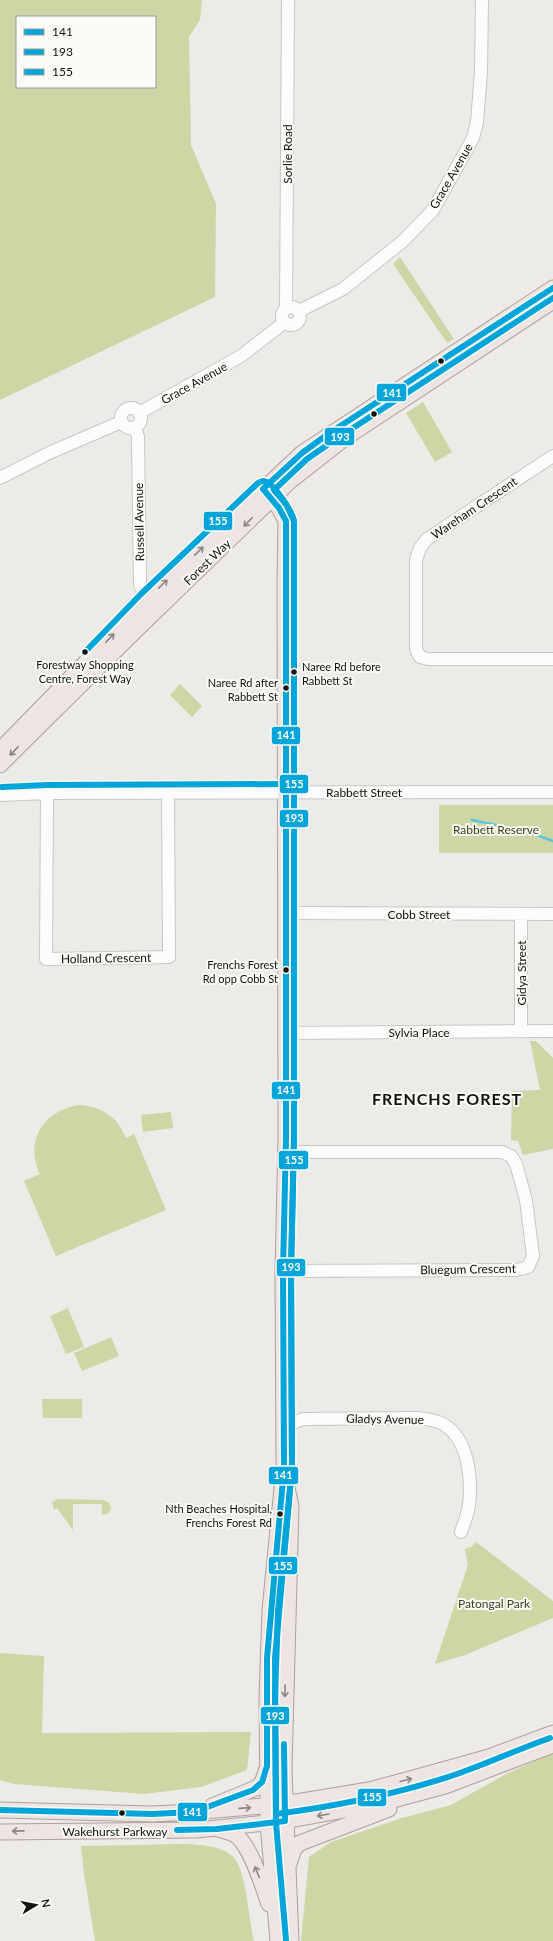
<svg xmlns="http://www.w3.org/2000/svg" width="553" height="1941" font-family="Lato,sans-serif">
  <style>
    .green { fill: #cdd6a5; fill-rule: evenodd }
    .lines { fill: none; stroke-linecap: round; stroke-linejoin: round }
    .stream { stroke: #5cc5de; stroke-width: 2.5 }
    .minor-casing { stroke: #c7c7c5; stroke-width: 14 }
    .major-casing { stroke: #aea09b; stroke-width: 17 }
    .minor { stroke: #fcfcfc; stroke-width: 12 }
    .major { stroke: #ede5e3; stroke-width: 15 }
    .bus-1-casing { stroke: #fbfaf5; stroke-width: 9 }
    .bus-2-casing { stroke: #fbfaf5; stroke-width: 9 }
    .bus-3-casing { stroke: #fbfaf5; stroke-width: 9 }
    .bus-1 { stroke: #02a5d9; stroke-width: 6 }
    .bus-2 { stroke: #02a5d9; stroke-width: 6 }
    .bus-3 { stroke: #02a5d9; stroke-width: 6 }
    .oneway { stroke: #8a8684 }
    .bus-dot { fill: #11110f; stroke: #fbfaf5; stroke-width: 1.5 }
    .labels { text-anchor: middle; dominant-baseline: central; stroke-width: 4; stroke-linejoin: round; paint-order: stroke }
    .bus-label { font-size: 11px; fill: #11110f; stroke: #fbfaf5; text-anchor: end }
    .street-label { font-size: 12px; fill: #11110f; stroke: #fbfaf5 }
    .park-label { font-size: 12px; fill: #3a4119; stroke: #fbfaf5 }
    .district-label { font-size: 16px; font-weight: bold; letter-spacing: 1px; fill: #11110f; stroke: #fbfaf5 }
    .line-badge { stroke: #fbfaf5; stroke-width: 1.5 }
    .badge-label { font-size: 11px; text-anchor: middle; font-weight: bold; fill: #fff }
  </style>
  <rect width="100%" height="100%" fill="#ecebe8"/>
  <path class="green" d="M0 0H202L200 20 189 37 191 145 216 204 215 297 0 400ZM17 17H155V87H17Z
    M400 257 454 339 447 343 393 264Z
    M423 402 452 452 435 462 406 413Z
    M180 684 202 706 192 717 170 695Z
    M439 805H553V853H439Z
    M530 1041H536L553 1058V1149L523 1155 518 1141 511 1140 512 1091 540 1090Z
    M80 1105C102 1107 118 1117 126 1138L134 1134 166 1210 56 1256 24 1181 40 1174C23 1140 46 1109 80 1105Z
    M171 1112 173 1128 143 1132 141 1115Z
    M68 1308 84 1347 66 1354 50 1316Z
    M111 1337 119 1356 82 1371 74 1353Z
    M42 1399H82V1418H43Z
    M58 1499 104 1500 110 1504 111 1509 107 1514 102 1515V1504H73V1530L57 1508 54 1510 52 1502Z
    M476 1542 553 1601V1618L465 1655 435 1664 468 1565 465 1549 471 1547Z
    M0 1653 44 1656 42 1733 251 1732 247 1770 201 1787 144 1794 14 1784 0 1780Z
    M553 1753V1941H301L309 1857 331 1842 402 1818 451 1805 506 1774Z
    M142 1845C165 1845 218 1839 234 1858 241 1866 244 1882 246 1893 249 1909 250 1925 254 1941H95L84 1874 81 1846Z"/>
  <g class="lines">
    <path class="stream" d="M472 820 529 832 553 841"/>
    <defs>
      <path id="minor" d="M282 316a9 9 0 1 1 18 0a9 9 0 1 1-18 0Z
        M286 308 288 0
        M299 311 343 289 403 241 433 210 473 138 477 122 481 72 482 0
        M121 418a10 10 0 1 1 20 0a10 10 0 1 1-20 0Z
        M139 413 241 356 285 322
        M135 427 138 437 140 585 147 600 153 606
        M553 456 427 539 420 548 416 560V649L420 657 428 659H553
        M0 478 49 453 121 422
        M47 793 46 959 169 957 168 793
        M0 795 47 793 553 792
        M285 913 553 914
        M521 1031V915
        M286 1033 553 1031
        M283 1271 517 1270 528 1267 533 1256 526 1200 516 1164 511 1156 502 1152H286
        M283 1427 303 1419 419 1418C427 1419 436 1420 443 1424 469 1439 472 1479 469 1505 468 1514 464 1523 461 1532"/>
      <path id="major" d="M263 489 279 508 286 521 285 581 286 1138 283 1271 284 1468 270 1610 267 1697 268 1823 278 1941
        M0 750 147 600 302 453 553 288
        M0 765 130 636 290 481 345 438 553 301
        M286 1483 291 1506 284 1769 291 1941
        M212 1806 256 1788 262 1783 266 1771
        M0 1810 152 1814 194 1812 284 1804 369 1790 410 1779 489 1757 553 1733
        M218 1829C225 1831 233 1832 238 1837 252 1850 263 1887 269 1904
        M0 1832 197 1830 285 1821 382 1803 445 1786 553 1745
        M289 1864 294 1849 300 1843 389 1809"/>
    </defs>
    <use href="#minor" class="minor-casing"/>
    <use href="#major" class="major-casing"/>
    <use href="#minor" class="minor"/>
    <use href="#major" class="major"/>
    <defs>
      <path id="bus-1" d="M0 1810 152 1814 194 1812 253 1790 262 1782 267 1766V1658L284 1468 283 1271 286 1138V521L279 508 263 489 302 453 328 434 553 288
        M177 1830 217 1829 285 1821 284 1744"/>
      <path id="bus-2" d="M286 1940 276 1823 275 1697 278 1611 292 1468 291 1271 294 1138V521L286 504 274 490 307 459 333 441 553 298"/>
      <path id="bus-3" d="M84 653 141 594 258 483C261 481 264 480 267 482 276 487 292 511 294 521V1138L291 1271 292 1468 275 1658 276 1814C337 1806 398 1794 457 1774 488 1763 519 1749 550 1738
        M2 787 47 785 285 784"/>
    </defs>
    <use href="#bus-1" class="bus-1-casing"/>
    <use href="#bus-2" class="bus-2-casing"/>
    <use href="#bus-3" class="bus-3-casing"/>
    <use href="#bus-1" class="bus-1"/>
    <use href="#bus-2" class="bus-2"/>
    <use href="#bus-3" class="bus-3"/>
  </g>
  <defs><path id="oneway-shaft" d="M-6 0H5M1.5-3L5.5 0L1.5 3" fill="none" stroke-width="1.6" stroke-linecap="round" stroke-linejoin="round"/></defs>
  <g class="oneway">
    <use href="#oneway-shaft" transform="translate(248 522) rotate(134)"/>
    <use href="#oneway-shaft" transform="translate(199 551) rotate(-44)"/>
    <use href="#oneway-shaft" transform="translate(163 584) rotate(-44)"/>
    <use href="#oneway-shaft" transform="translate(110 638) rotate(-46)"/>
    <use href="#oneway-shaft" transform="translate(14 751) rotate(134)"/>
    <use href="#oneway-shaft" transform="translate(285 1691) rotate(91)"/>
    <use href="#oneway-shaft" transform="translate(406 1780) rotate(-14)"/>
    <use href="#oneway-shaft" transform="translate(245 1808) rotate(-4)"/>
    <use href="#oneway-shaft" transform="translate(323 1815) rotate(170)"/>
    <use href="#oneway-shaft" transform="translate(18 1831) rotate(179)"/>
    <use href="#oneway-shaft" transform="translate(257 1872) rotate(-112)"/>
  </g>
  <g class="bus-dot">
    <circle cx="441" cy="361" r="3.5"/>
    <circle cx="374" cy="414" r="3.5"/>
    <circle cx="85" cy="652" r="3.5"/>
    <circle cx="294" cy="672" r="3.5"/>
    <circle cx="286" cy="688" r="3.5"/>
    <circle cx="286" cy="970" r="3.5"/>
    <circle cx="280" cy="1514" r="3.5"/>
    <circle cx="122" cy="1813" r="3.5"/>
  </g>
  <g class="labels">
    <g class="bus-label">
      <text x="85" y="664" text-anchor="middle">Forestway Shopping<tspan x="85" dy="14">Centre, Forest Way</tspan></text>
      <text x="302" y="666" text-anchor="start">Naree Rd before<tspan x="302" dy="14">Rabbett St</tspan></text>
      <text x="278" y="682">Naree Rd after<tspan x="278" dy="14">Rabbett St</tspan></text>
      <text x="278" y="964">Frenchs Forest<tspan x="278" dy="14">Rd opp Cobb St</tspan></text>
      <text x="272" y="1508">Nth Beaches Hospital,<tspan x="272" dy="14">Frenchs Forest Rd</tspan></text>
    </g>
    <g class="street-label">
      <text transform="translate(287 154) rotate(-90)">Sorlie Road</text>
      <text transform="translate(451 176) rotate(-60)">Grace Avenue</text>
      <text transform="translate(194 383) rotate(-29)">Grace Avenue</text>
      <text transform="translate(474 508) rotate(-34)">Wareham Crescent</text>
      <text transform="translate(139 522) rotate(-91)">Russell Avenue</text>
      <text transform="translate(207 562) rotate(-44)">Forest Way</text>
      <text x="364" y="792">Rabbett Street</text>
      <text x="419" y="914">Cobb Street</text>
      <text transform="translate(106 958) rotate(-1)">Holland Crescent</text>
      <text transform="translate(521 973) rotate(-90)">Gidya Street</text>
      <text x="419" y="1032">Sylvia Place</text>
      <text transform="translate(468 1269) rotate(-1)">Bluegum Crescent</text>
      <text transform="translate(385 1419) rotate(1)">Gladys Avenue</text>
      <text x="115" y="1831">Wakehurst Parkway</text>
    </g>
    <g class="park-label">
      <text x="496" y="829">Rabbett Reserve</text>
      <text x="494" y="1603">Patongal Park</text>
    </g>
    <g class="district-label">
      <text x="447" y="1098">FRENCHS FOREST</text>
    </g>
  </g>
  <g class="line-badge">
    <rect x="376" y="383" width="31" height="19" rx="4" fill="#02a5d9"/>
    <rect x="324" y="427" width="31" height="19" rx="4" fill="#02a5d9"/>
    <rect x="203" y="511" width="30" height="20" rx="4" fill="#02a5d9"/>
    <rect x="271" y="726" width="30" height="19" rx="4" fill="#02a5d9"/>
    <rect x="279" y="774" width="30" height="20" rx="4" fill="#02a5d9"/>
    <rect x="279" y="809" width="30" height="19" rx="4" fill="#02a5d9"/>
    <rect x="271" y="1081" width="30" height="19" rx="4" fill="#02a5d9"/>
    <rect x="278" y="1150" width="31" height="20" rx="4" fill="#02a5d9"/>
    <rect x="276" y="1258" width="30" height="19" rx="4" fill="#02a5d9"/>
    <rect x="268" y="1466" width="31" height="19" rx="4" fill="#02a5d9"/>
    <rect x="268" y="1556" width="30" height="19" rx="4" fill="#02a5d9"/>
    <rect x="260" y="1706" width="30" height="19" rx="4" fill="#02a5d9"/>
    <rect x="357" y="1788" width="30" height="19" rx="4" fill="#02a5d9"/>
    <rect x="177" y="1802" width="31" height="20" rx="4" fill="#02a5d9"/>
  </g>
  <g class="badge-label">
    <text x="392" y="397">141</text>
    <text x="340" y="441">193</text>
    <text x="218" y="525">155</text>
    <text x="286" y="739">141</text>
    <text x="294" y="788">155</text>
    <text x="294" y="822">193</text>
    <text x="286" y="1094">141</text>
    <text x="294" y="1164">155</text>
    <text x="291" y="1271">193</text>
    <text x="283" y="1479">141</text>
    <text x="283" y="1570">155</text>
    <text x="275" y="1720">193</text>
    <text x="372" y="1801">155</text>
    <text x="192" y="1816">141</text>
  </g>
  <rect x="16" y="16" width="140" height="72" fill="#fbfaf5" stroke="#9d9d99"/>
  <rect x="24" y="29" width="20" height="6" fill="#02a5d9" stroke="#9d9d99"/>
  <text x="52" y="36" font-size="12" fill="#11110f">141</text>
  <rect x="24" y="49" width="20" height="6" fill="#02a5d9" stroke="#9d9d99"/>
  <text x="52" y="56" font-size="12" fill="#11110f">193</text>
  <rect x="24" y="69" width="20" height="6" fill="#02a5d9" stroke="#9d9d99"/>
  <text x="52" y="76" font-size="12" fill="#11110f">155</text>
  <g transform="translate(36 1905) rotate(80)" stroke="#fbfaf5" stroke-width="3" paint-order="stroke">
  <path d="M0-3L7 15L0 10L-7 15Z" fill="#11110f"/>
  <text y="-6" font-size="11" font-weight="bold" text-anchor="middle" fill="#11110f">N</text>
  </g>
</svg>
